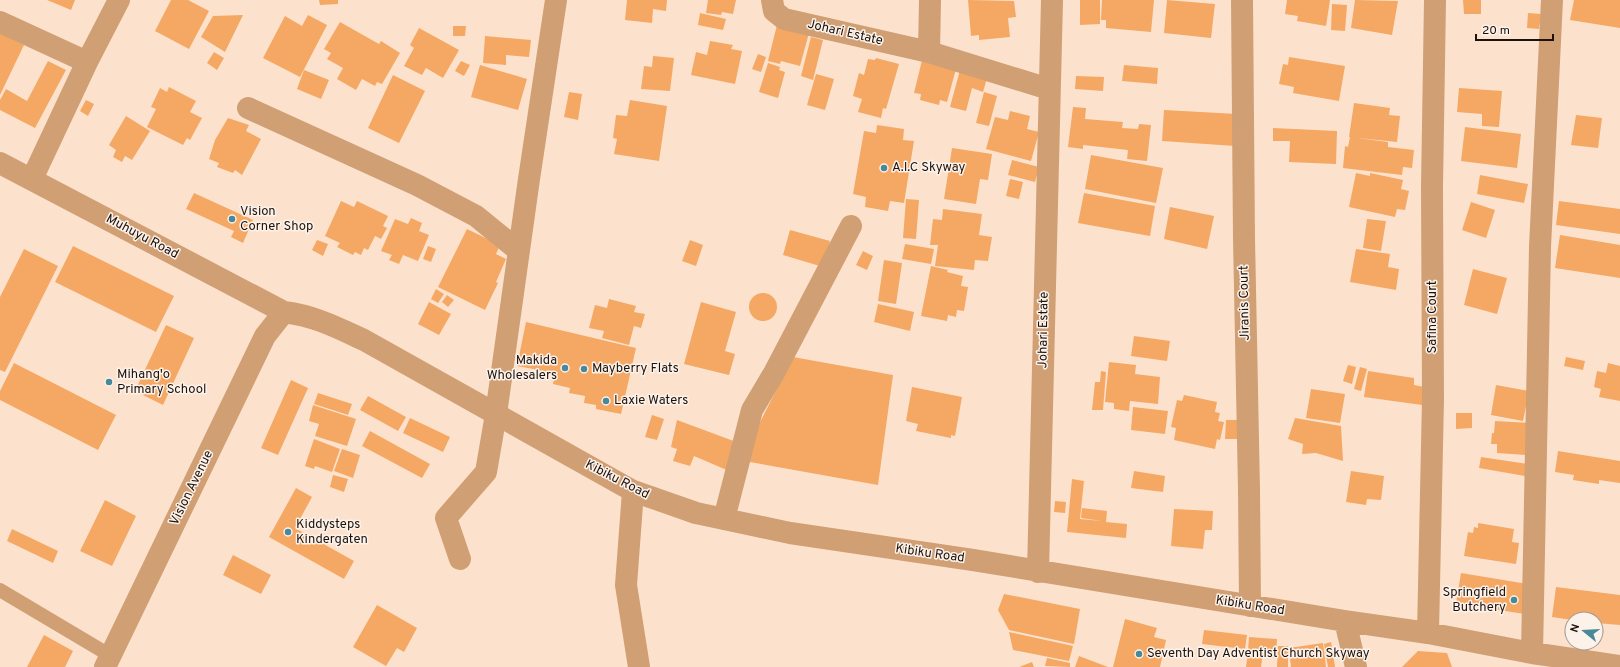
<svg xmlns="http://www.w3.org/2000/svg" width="1620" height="667" font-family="Overpass,sans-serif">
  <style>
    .building { fill: #f4a863 }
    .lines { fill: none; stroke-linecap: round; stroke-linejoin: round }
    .service { stroke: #d19f74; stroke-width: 14 }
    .minor { stroke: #d19f74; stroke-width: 22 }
    .poi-dot { fill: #47899a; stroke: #fdf2ea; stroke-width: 1.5 }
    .labels { text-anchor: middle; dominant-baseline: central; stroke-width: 3; stroke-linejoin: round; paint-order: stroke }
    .street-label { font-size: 13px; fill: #1b120b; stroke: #fdf2ea }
    .poi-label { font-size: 13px; fill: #1b120b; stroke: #fdf2ea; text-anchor: start }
  </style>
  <rect width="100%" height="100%" fill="#fce2cd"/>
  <path class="building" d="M47 0H75L71 10Z
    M171 0H188L209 11 189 49 155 31Z
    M319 0H338V4L320 5Z
    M627 0H667L666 11 653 9 652 23 625 20Z
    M708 0H736L733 14 722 12 721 15 706 13Z
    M968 0 1014 1 1016 17 1008 18 1010 37 979 40V35L971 36Z
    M1080 0H1100V24L1080 25Z
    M1102 0H1154L1151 32 1106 28V20H1101Z
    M1167 0 1215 4 1211 38 1164 33Z
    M1287 0H1330L1326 26 1297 21 1298 16 1285 14Z
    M1355 0 1398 1 1392 35 1351 28Z
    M1463 0H1481V14H1464Z
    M1574 0H1620V28L1570 20Z
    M1332 4 1347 5 1345 31 1331 30Z
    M700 13 726 19 723 30 698 25Z
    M1528 13 1541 14 1539 29 1527 28Z
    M243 15 225 52 201 37 213 16Z
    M308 15 327 25 300 77 263 58 285 16 302 26Z
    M340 22 379 44 381 41 400 53 382 84 377 82 375 86 362 79 356 90 337 79 343 68 327 59 331 53 324 49Z
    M777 25 809 33 800 66 781 61 780 64 768 61Z
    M453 26H466L465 36H453Z
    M419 28 459 50 443 78 426 68 422 75 404 66 414 48 410 45Z
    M0 33 24 45 0 95Z
    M485 36 531 40 529 57 506 55V65L483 63Z
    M811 37 823 40 813 80 801 76Z
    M710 41 733 45 731 49 742 51 735 84 691 75 696 52 707 55Z
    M214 52 224 58 217 70 207 63Z
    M758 54 766 57 761 72 752 69Z
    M653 56 674 58 670 91 641 89 644 66 652 67Z
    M1289 57 1345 66 1339 101 1293 93 1294 87 1279 84 1283 64 1288 65Z
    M876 58 899 64 886 109 883 108 881 118 858 112 862 99 853 96 859 73 864 75 868 59 875 60Z
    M922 60 956 69 947 102 940 100 939 105 920 100 921 94 914 93Z
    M48 61 66 70 35 128 0 110V100L6 89 27 101Z
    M461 61 470 65 464 76 455 71Z
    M768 63 780 67 779 70 785 72 778 98 759 92Z
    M480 65 527 79 518 110 471 97Z
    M1124 65 1158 68 1157 84 1122 81Z
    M304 70 329 80 321 99 297 89Z
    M960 70 987 78 983 92 972 88 966 111 950 107Z
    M816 74 834 79 825 110 807 105Z
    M393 75 425 91 399 143 368 128Z
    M1076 76 1104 77 1103 91 1075 89Z
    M169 87 196 101 190 112 202 118 190 140 187 138 183 145 147 127 156 109 151 107 160 88 167 92Z
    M1459 88 1502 91 1499 127 1482 126V114L1457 112Z
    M569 92 582 94 578 120 564 117Z
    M984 92 997 96 989 126 976 123Z
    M86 100 94 104 88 116 80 111Z
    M630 100 667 106 659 161 614 154 617 139 613 138 616 115 627 116Z
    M1354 103 1390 108 1389 115 1400 116 1397 142 1349 137Z
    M1073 107 1086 108 1085 119 1123 122 1122 128 1138 129 1139 124 1151 125 1147 161 1127 159 1128 150 1083 145V149L1068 147Z
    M1164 110 1237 114 1235 146 1162 141Z
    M1010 111 1030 116 1027 129 1039 132 1031 161 986 149 995 117 1008 120Z
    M1576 115 1602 118 1598 148 1571 145Z
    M126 116 150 131 132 160 125 156 122 162 113 157 116 150 109 145Z
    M228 118 249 125 246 131 261 139 242 175 235 170 233 173 217 167 219 163 209 159 215 140Z
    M877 125 904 129 903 140 914 141 904 203 890 201 888 211 865 207 866 197 853 194 864 131 876 133Z
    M1465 127 1521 134 1517 168 1461 161Z
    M1273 128 1337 131 1336 164 1289 162 1290 141H1273Z
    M1350 137 1388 142V147L1414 150 1412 168 1403 167 1402 175 1343 168 1345 146 1348 147Z
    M952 148 992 154 988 180 980 179 976 204 944 199Z
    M1091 155 1163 168 1156 203 1085 189Z
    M1012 160 1039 167 1035 182 1008 175Z
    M1356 173 1370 176V173L1403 180 1401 189 1409 191 1405 210 1397 209 1395 217 1349 207Z
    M1480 175 1528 184 1524 203 1477 194Z
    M1010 179 1023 182 1019 199 1006 196Z
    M194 193 253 220 243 243 231 237 234 231 186 209Z
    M1084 193 1155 206 1150 236 1078 223Z
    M906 199 919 200 916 239 903 238Z
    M341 201 354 207 357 201 388 216 383 226 387 228 381 239 375 236 368 250 364 248 361 255 355 252 353 255 337 247 340 243 325 236Z
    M1559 201 1620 209V234L1556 225Z
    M1471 202 1495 210 1486 238 1462 230Z
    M1170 207 1214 216 1207 249 1164 239Z
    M943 209 982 214 979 235 992 237 988 261 975 260 974 270 935 266 938 245H930L933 219 942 220Z
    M411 218 422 223 419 231 429 235 418 261 403 255 399 264 389 260 392 255 381 251 395 219 408 224Z
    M1367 219 1386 221 1381 251 1363 248Z
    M467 229 500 245 496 254 506 259 496 282 498 283 485 310 438 287Z
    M790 230 830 241 823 267 783 255Z
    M1560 235 1620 245V278L1555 268Z
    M317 240 328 244 323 256 312 250Z
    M690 240 703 245 696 266 682 261Z
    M905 244 934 249 931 264 902 259Z
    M73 246 174 296 156 332 55 282Z
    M428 246 436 249 431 262 423 259Z
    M24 249 58 266 5 372 0 370V297Z
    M1356 249 1390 254 1388 267 1399 269 1396 290 1350 282Z
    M863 251 873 256 867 270 856 265Z
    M884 260 902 263 896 304 878 301Z
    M931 266 948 270 947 272 963 276 961 286 968 287 964 311 957 310 956 317 948 315 947 321 921 316Z
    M1473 269 1507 278 1497 314 1464 305Z
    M436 289 444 294 438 303 431 299Z
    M749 307a14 14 0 1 1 28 0a14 14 0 1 1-28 0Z
    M447 295 454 300 448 307 442 302Z
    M609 299 636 306 634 312 645 314 641 328 634 326 629 345 602 338 604 331 589 328 595 305 607 308Z
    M429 302 451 314 439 335 418 324Z
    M701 302 736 312 725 351 735 354 729 375 684 364Z
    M878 304 914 312 910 331 874 322Z
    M526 322 636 348 621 414 596 409V405L584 403 585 396 569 393 570 388 553 384 555 373 517 366Z
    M166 325 194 338 163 405 135 391Z
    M1134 336 1170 341 1167 361 1131 356Z
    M793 357 893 375 878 485 750 462 746 450Z
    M1566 357 1585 361 1583 370 1564 366Z
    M1109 362 1136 365 1135 374 1160 377 1158 404 1130 401 1129 411 1114 409V403L1105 402Z
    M14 363 116 415 98 450 0 400V391Z
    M1608 363 1620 366V401L1599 397 1601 389 1594 387 1597 371 1606 373Z
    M1348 365 1356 367 1352 384 1343 381Z
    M1360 367 1367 369 1361 391 1354 389Z
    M1101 371 1106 372 1103 410H1092L1095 382H1100Z
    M1368 371 1414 378V385L1424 387 1422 405 1364 397Z
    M291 380 308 388 278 455 261 448Z
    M1496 385 1529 391 1523 421 1491 415Z
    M912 387 962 397 955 436 951 435V438L916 431 918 424 906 421Z
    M1311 389 1345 394 1340 423 1306 418Z
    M318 393 352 404 348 415 314 404Z
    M1184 395 1217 402 1215 412 1220 413 1218 421 1224 422 1220 440 1217 439 1215 449 1174 440 1176 428 1171 427 1177 400 1182 401Z
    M368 396 406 417 398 431 360 410Z
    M313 405 356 419 347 446 315 436 319 424 309 421Z
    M1133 407 1168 411 1165 434 1131 430Z
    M1456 413H1472V428L1456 429Z
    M652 415 664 419 657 440 645 437Z
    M410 418 450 437 443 452 403 433Z
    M1295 418 1341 426 1343 461 1316 453 1302 454 1303 444 1288 439Z
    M677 420 739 443 729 471 694 456 690 466 673 461 677 449 671 447Z
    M1226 420H1242V439H1225Z
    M1495 421 1529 423 1526 455 1497 453V444H1491L1492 433H1494Z
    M370 431 430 464 422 478 362 446Z
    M314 439 340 449 332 472 315 466 314 469 305 466Z
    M342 449 360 455 353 478 334 471Z
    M1558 451 1620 461V483L1599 480V484L1573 480 1574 475 1555 472Z
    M1481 457 1527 464 1525 476 1479 468Z
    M1134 471 1165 476 1163 492 1131 488Z
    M1351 471 1384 476 1381 500 1367 499 1366 505 1346 502Z
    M333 475 348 479 344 492 330 487Z
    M1072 479 1084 481 1080 519 1102 521 1081 518 1082 508 1107 511 1106 522 1127 524 1126 538 1067 532Z
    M296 488 312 497 295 528 354 561 344 579 269 537Z
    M105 500 136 516 112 566 80 551Z
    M1055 501 1066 502 1065 513 1054 512Z
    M1174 509 1213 511 1212 530H1205L1203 549 1171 546Z
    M1478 523 1514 529 1512 542 1519 543 1516 564 1464 556 1468 532 1473 533 1474 527 1478 528Z
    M12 529 58 551 53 563 7 541Z
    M233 555 271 575 261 594 223 575Z
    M1461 573 1528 584 1524 614 1456 603Z
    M1556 587 1620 595V625L1596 623V619L1572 620 1552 617Z
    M1004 594 1080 609 1074 644 1009 630 998 610Z
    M377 605 417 628 404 652 397 648 386 666 353 647Z
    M1125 619 1157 628 1154 637 1166 640 1160 667H1113Z
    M1204 630 1247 635 1245 649 1202 644Z
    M1009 632 1073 646 1069 661 1013 650Z
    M44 635 73 651 65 667H27Z
    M1249 637 1277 639 1276 658 1265 657V652L1248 651Z
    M1331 642 1335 667H1328L1324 644Z
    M1323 643 1326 667H1291L1289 648Z
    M1278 646H1288V667H1277Z
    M1418 651 1447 653 1452 667H1402Z
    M1248 652 1263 653 1261 667H1246Z
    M1079 656 1108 667H1075Z
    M1047 658 1070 663V667L1045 666Z
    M1032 662 1034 667H1019Z"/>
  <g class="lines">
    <path class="service" d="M0 590 111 656"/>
    <path class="minor" d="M772 0 774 11 784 19 929 52 1049 89
      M1242 0 1244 238 1249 490 1250 606
      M0 22 87 62
      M929 52 930 0
      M248 108 417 185 476 216 519 251
      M0 163 284 312C315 316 336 327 364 340L633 491 696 513 790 533 973 560 1345 621 1428 633 1532 653 1620 666
      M32 179 87 62 119 0
      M633 491 626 585 639 667
      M724 519 752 410 774 373 851 226
      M460 559 446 518 486 472 496 414 529 179 556 0
      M1038 572 1052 0
      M1345 621 1356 667
      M1428 633 1433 399 1432 187 1435 0
      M1532 653 1540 247 1552 0
      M105 667 265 336 284 312"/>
  </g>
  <g class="poi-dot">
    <circle cx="884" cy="168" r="4"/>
    <circle cx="232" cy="219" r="4"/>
    <circle cx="565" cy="368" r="4"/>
    <circle cx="584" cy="369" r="4"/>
    <circle cx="109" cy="382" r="4"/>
    <circle cx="606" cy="401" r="4"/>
    <circle cx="288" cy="532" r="4"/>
    <circle cx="1514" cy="600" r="4"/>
    <circle cx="1139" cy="654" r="4"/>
  </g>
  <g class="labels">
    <g class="street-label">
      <text transform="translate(845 33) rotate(13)">Johari Estate</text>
      <text transform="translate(142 237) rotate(28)">Muhuyu Road</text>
      <text transform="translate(1245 303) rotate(-91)">Jiranis Court</text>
      <text transform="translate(1433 317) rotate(-90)">Safina Court</text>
      <text transform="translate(1044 330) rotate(-89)">Johari Estate</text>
      <text transform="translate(617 480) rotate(27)">Kibiku Road</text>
      <text transform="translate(192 488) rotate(-64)">Vision Avenue</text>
      <text transform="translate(930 554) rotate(8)">Kibiku Road</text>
      <text transform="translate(1250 606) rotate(9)">Kibiku Road</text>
    </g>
    <g class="poi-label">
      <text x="892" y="168">A.I.C Skyway</text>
      <text x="240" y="212">Vision<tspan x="240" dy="15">Corner Shop</tspan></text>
      <text x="557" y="361" text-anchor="end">Makida<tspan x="557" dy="15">Wholesalers</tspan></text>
      <text x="592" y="369">Mayberry Flats</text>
      <text x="117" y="375">Mihang'o<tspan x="117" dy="15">Primary School</tspan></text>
      <text x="614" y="401">Laxie Waters</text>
      <text x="296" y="525">Kiddysteps<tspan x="296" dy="15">Kindergaten</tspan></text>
      <text x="1506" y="593" text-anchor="end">Springfield<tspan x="1506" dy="15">Butchery</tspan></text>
      <text x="1147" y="654">Seventh Day Adventist Church Skyway</text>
    </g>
  </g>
  <g transform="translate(1584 631) rotate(288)"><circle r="19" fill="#fdf2ea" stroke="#a39891"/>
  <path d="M0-3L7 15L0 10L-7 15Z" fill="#47899a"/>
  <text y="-6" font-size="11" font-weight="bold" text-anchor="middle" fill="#1b120b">N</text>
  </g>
  <path d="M1476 34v6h77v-6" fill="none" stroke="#1b120b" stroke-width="2"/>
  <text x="1482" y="34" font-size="12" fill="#1b120b" stroke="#fdf2ea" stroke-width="3" paint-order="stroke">20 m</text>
</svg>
